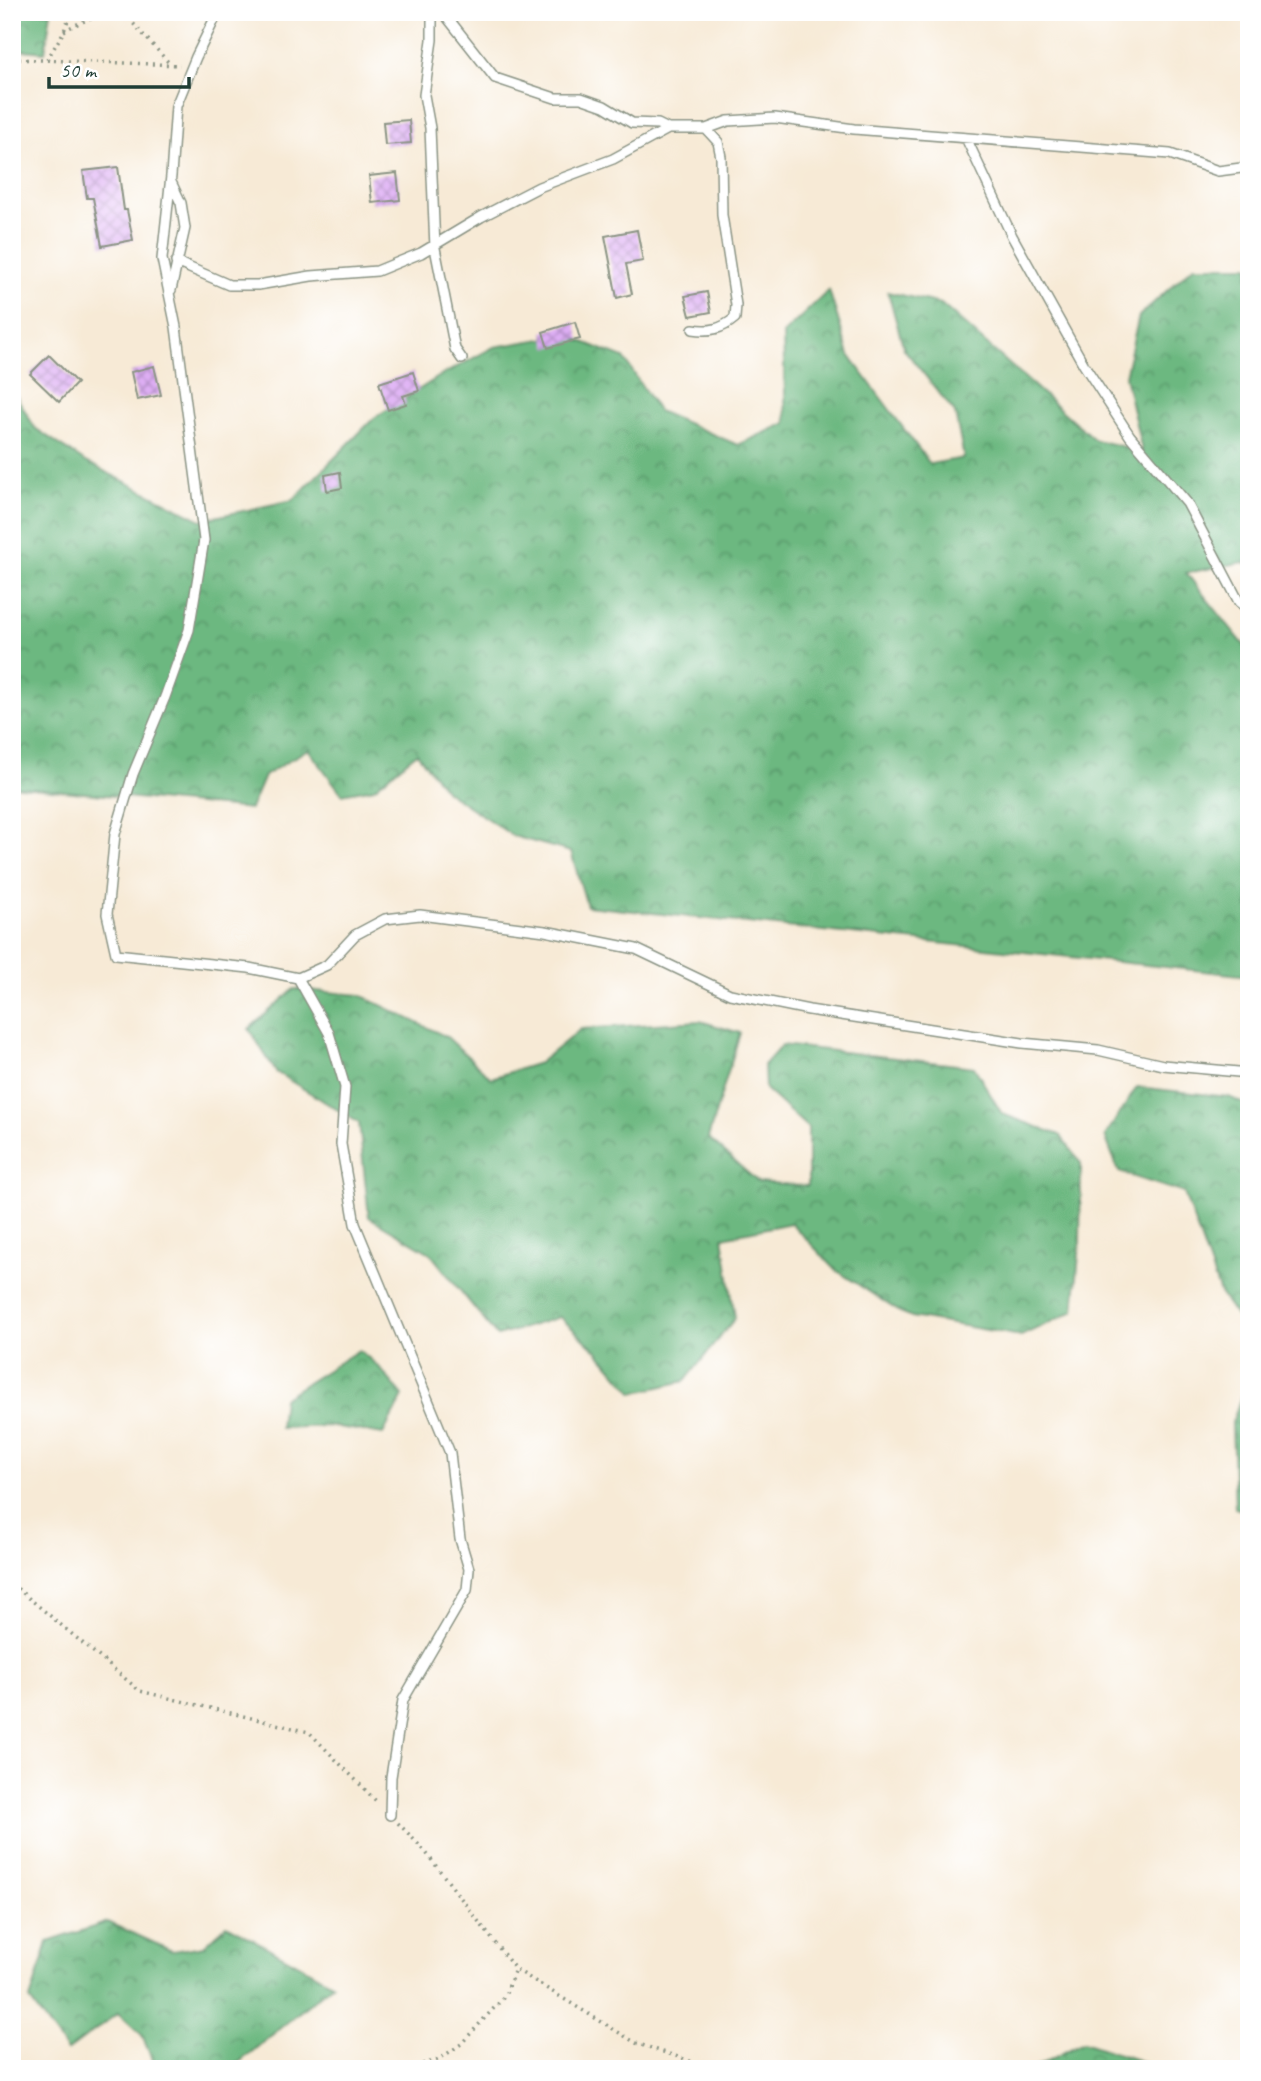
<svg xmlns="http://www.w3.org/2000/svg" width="1261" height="2081" font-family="Caveat,sans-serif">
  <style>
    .forest { fill: url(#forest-crowns); stroke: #467a5a; stroke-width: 2 }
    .building { fill: url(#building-cross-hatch) }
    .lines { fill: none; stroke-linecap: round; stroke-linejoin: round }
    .lane-casing { stroke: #8b9485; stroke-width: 12 }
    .path { stroke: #8b9485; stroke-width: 3.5; stroke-dasharray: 2 5; stroke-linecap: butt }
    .lane { stroke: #fff; stroke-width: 9 }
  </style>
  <defs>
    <pattern id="forest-crowns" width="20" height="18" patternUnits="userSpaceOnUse" patternTransform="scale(1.75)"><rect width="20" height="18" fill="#6cb880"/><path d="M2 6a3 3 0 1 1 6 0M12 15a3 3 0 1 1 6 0" fill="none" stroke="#58976a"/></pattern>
    <pattern id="building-cross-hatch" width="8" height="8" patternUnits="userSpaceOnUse" patternTransform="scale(1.75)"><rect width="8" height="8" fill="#deaef4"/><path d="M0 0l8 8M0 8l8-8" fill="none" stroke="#b38fc6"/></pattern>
  </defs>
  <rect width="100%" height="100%" fill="#fff"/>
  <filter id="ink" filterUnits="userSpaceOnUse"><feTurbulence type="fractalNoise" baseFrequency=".0143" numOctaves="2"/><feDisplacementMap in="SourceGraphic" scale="14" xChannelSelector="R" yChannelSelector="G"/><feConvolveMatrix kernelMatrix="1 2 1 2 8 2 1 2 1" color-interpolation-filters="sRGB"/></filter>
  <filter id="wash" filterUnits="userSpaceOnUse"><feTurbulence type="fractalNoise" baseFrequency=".00686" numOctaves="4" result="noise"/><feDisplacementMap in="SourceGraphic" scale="28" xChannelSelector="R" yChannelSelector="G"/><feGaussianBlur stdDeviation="1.57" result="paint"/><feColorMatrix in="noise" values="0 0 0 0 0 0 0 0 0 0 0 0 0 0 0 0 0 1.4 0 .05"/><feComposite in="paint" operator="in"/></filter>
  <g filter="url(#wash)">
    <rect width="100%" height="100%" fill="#f7ead6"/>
    <path class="forest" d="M12 12H51L45 52 12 49Z
      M1194 266H1249V565L1244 562 1186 573 1249 651V976L587 906 571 852 513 836 446 791 417 753 374 788 342 794 308 749 264 776 250 809 12 786V389L35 428 84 461 201 520 293 500 374 418 440 376 494 347 566 335 624 358 658 411 738 445 786 423 783 334 829 290 849 355 930 464 964 458 955 413 904 349 888 292 941 304 1095 440 1142 451 1125 376 1139 316Z
      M294 989 360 995 447 1037 491 1078 539 1063 581 1029 700 1021 740 1033 708 1138 758 1182 808 1186V1128L765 1089 764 1065 782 1045 974 1067 1002 1114 1060 1135 1081 1163 1080 1242 1074 1311 1021 1336 906 1316 836 1270 791 1223 723 1237 735 1318 685 1381 633 1393 598 1352 560 1317 497 1336 430 1253 369 1217 359 1123 276 1072 249 1029Z
      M1137 1087 1229 1097 1249 1106V1334L1220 1293 1184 1193 1119 1172 1105 1136Z
      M359 1350 379 1367 403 1396 383 1434 331 1426 280 1428 283 1398Z
      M1249 1373V1512L1235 1508 1232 1423Z
      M108 1922 172 1951 204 1946 227 1925 333 1984 231 2069H156L142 2035 118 2013 67 2051 30 2000 48 1942Z
      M1083 2042 1164 2069H1033Z"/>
    <g id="blocks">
      <path class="building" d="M409 120 411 143 385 145 383 122Z
        M118 167 124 210H127L133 240 102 246 93 198H87L83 171Z
        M397 173 400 200 372 203 369 176Z
        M637 230 643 261 626 264 632 294 617 298 605 236Z
        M707 292 711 312 690 316 685 296Z
        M575 322 580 339 548 348 543 332Z
        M49 355 77 383 59 402 30 374Z
        M154 366 161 395 137 400 131 372Z
        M413 372 419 391 403 396 406 404 388 410 379 383Z
        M340 472 342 488 327 491 325 475Z"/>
    </g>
  </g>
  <g filter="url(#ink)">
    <use href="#blocks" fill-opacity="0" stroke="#8b9485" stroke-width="2"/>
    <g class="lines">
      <defs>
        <path id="lane" d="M218 12 196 57 176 106 171 176 162 259 176 327 204 540 189 630 165 697 133 774 115 834 107 914 116 954 249 968 298 978 329 1033 345 1087 341 1144 355 1224 450 1453 460 1539 469 1569 467 1590 403 1700 391 1777 390 1815
          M432 12V40L424 95 430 128 435 248 455 349 462 359
          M443 12 495 78 555 98H581L604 106 632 123 658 124 668 129H706L728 121 775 118 854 129 1170 154 1218 171 1249 167
          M966 138 1012 236 1084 365 1130 436 1187 503 1239 602 1249 610
          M176 262 229 285H258L311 276 377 271 421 253 481 217 539 187 613 159 668 129
          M171 290 185 228 181 203 171 182
          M693 329C710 332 722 329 735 318L736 305 722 215 721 157 718 142 706 129
          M298 978 327 965 355 935 385 919 420 915 545 931 636 949 730 994 809 1010 1022 1043 1098 1050 1163 1065 1249 1073"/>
      </defs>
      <use href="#lane" class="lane-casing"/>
      <path class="path" d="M126 12 131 21 170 64
        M64 31C85 18 107 14 132 12
        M12 59 180 65
        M47 60 64 31 71 12
        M12 1584 140 1691 309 1732 378 1803
        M398 1823 424 1850 515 1969 636 2043 714 2069
        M402 2069 438 2060 461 2044 505 1996 515 1969"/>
      <use href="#lane" class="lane"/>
    </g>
  </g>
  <rect width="1261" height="2081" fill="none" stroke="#fff" stroke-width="42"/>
  <path d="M49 77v10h140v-10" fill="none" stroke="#1f3d34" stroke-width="3.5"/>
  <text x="60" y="77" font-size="21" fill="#1f3d34" stroke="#ffffff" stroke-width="5" paint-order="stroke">50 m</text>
</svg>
